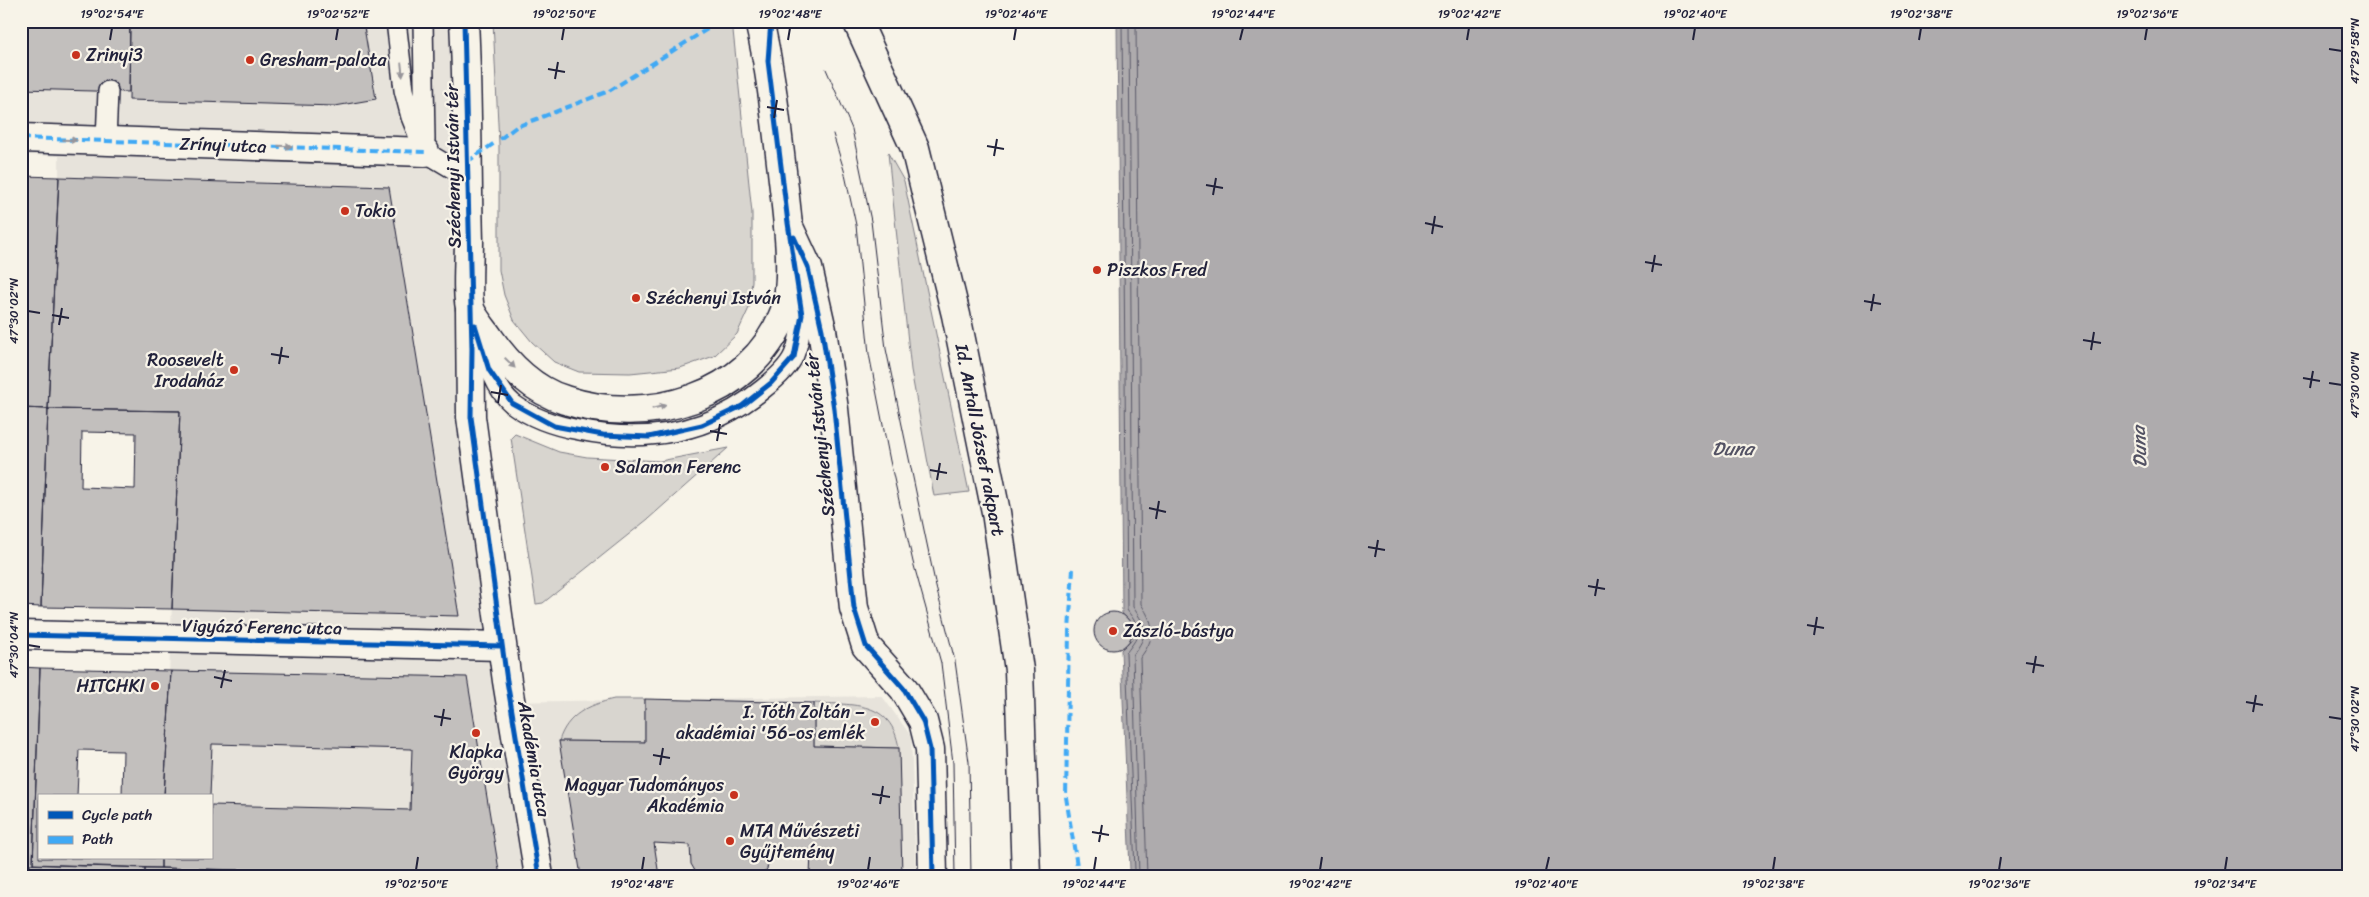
<svg xmlns="http://www.w3.org/2000/svg" width="2369" height="897" font-family="Sriracha,sans-serif">
  <style>
    .built { fill: #e7e3db }
    .green { fill: #d8d5cf; stroke: #7d7c85 }
    .water { fill: #aeabad; stroke: #76747f }
    .lines { fill: none; stroke-linecap: round; stroke-linejoin: round }
    .shore { stroke: #5a5969; stroke-width: 1 }
    .building { fill: #c2bfbd; stroke: #22223b; fill-rule: evenodd }
    .service-casing { stroke: #22223b; stroke-width: 22 }
    .pedestrian-casing { stroke: #22223b; stroke-width: 31 }
    .minor-casing { stroke: #22223b; stroke-width: 31 }
    .tertiary-casing { stroke: #22223b; stroke-width: 31 }
    .secondary-casing { stroke: #22223b; stroke-width: 31 }
    .service { stroke: #f7f3e8; stroke-width: 19 }
    .pedestrian { stroke: #f7f3e8; stroke-width: 28 }
    .minor { stroke: #f7f3e8; stroke-width: 28 }
    .tertiary { stroke: #f7f3e8; stroke-width: 28 }
    .secondary { stroke: #f7f3e8; stroke-width: 28 }
    .tram { stroke: #22223b; stroke-width: 1 }
    .quiet { stroke: #3fa9f5; stroke-width: 4; stroke-dasharray: 8 4; stroke-linecap: butt }
    .cycleway-casing { stroke: #f7f3e8; stroke-width: 8 }
    .cycleway { stroke: #0057b8; stroke-width: 5 }
    .oneway { fill: #97959a }
    .ticks { fill: none; stroke: #22223b; stroke-width: 2 }
    .poi-dot { fill: #c8321e; stroke: #f7f3e8; stroke-width: 2 }
    .labels { text-anchor: middle; dominant-baseline: central; stroke-width: 4.5; stroke-linejoin: round; paint-order: stroke }
    .poi-label { font-size: 18px; fill: #22223b; stroke: #f7f3e8; text-anchor: start }
    .street-label { font-size: 18px; fill: #22223b; stroke: #f7f3e8 }
    .water-label { font-size: 19px; font-style: italic; fill: #535263; stroke: #f7f3e8 }
    .neatline { fill: none; stroke: #22223b; stroke-width: 2 }
    .ticks-label { font-size: 12px; text-anchor: middle; fill: #22223b }
  </style>
  <rect width="100%" height="100%" fill="#f7f3e8"/>
  <filter id="ink" filterUnits="userSpaceOnUse"><feTurbulence type="fractalNoise" baseFrequency=".02" numOctaves="2"/><feDisplacementMap in="SourceGraphic" scale="10" xChannelSelector="R" yChannelSelector="G"/><feConvolveMatrix kernelMatrix="1 2 1 2 8 2 1 2 1" color-interpolation-filters="sRGB"/></filter>
  <g filter="url(#ink)">
    <path class="built" d="M21 21H450L503 702 882 696 911 736 916 876H145V868H161L211 858V796H164L180 411 59 177V156L21 155Z"/>
    <path class="green" d="M493 21H732L752 213V281L749 308 737 334 714 356 680 368 630 373 579 372 554 362 532 342 514 320 504 295 499 270V144Z
      M888 153 904 181 969 492 934 496 911 370Z
      M515 434 559 452 587 457 660 461 728 448 648 519 543 603 536 604 511 438Z
      M614 699H645V742L559 741C567 715 588 705 614 699Z
      M814 703C854 705 891 700 899 748L814 746Z"/>
    <path class="water" d="M1117 21H2348V876H1124L1130 870 1121 650 1132 639V624L1122 613Z"/>
    <g class="lines">
      <path class="shore" d="M1122 21 1127 610C1142 631 1142 632 1126 653L1135 870 1131 876
        M1129 21 1133 607C1148 629 1148 634 1133 655L1139 876
        M1136 21 1141 604C1155 625 1156 637 1140 658L1147 876"/>
    </g>
    <path class="building" d="M21 21H130L129 92 21 89Z
      M130 21H363L376 99 335 106 129 100Z
      M21 176 59 177 48 409 21 408Z
      M59 177 389 187 459 616 172 609 180 411 48 409Z
      M21 408 48 409 41 607 21 606Z
      M48 409 180 411 172 609 41 607ZM82 432 136 433 135 489 81 487Z
      M1094 631a19 19 0 1 1 38 0a19 19 0 1 1-38 0Z
      M21 667 40 668 33 864H21Z
      M40 668 171 671 164 796H122L123 751 79 750 77 796H39V858H161V868L33 864Z
      M171 671 467 677 500 876 161 868V858H211V805L410 810 412 749 212 744 210 796H164Z
      M645 699 814 703V746L899 748 902 876H810L811 851 771 849 767 869 761 876H698L691 864 690 845 654 843 659 876H581L559 741 645 742Z
      M21 864 145 868V876H21Z
      M145 868H161L440 876H145Z"/>
    <g class="lines">
      <defs>
        <path id="service" d="M396 21 404 90 411 117 425 152 467 177
          M423 21 425 140
          M106 141 108 91
          M477 330C484 352 494 389 513 404 532 418 556 426 579 430 646 444 710 433 763 389 773 381 789 367 794 355 804 331 801 306 797 281"/>
        <path id="pedestrian" d="M21 138 425 152"/>
        <path id="minor" d="M788 225 808 268 822 330 834 409 854 608 866 646 904 689 923 721 930 749 933 876
          M470 310 471 417 507 681 539 876
          M21 635 502 646"/>
        <path id="tertiary" d="M464 21C468 95 467 169 469 242 469 257 466 299 471 311 475 320 484 330 490 339 508 365 534 391 565 400 647 427 751 398 784 313 797 279 786 208 782 171 776 121 771 71 759 21"/>
        <path id="secondary" d="M857 21 915 148 956 315 996 512 1019 670 1026 876"/>
      </defs>
      <use href="#service" class="service-casing"/>
      <use href="#pedestrian" class="pedestrian-casing"/>
      <use href="#minor" class="minor-casing"/>
      <use href="#tertiary" class="tertiary-casing"/>
      <use href="#secondary" class="secondary-casing"/>
      <use href="#service" class="service"/>
      <use href="#pedestrian" class="pedestrian"/>
      <use href="#minor" class="minor"/>
      <use href="#tertiary" class="tertiary"/>
      <use href="#secondary" class="secondary"/>
      <path class="tram" d="M826 69 852 129 871 221 886 349 936 587 955 661 969 762 971 876
        M833 134 844 170 856 225 869 354 890 461 913 562 941 663 953 763 955 876"/>
      <path class="quiet" d="M21 138 425 152
        M500 139 516 127 609 91 720 21
        M467 162 496 142
        M1073 569 1069 631 1066 797 1078 872"/>
      <defs>
        <path id="cycleway" d="M464 21 472 349 471 417 507 681 539 876
          M794 237 808 268 822 330 834 409 854 608 866 646 904 689 923 721 930 749 933 876
          M475 325 489 370 512 403 554 426 603 435 649 437 702 425 742 406 771 383 794 357 802 315 788 223 768 61 771 21
          M21 635 502 646"/>
      </defs>
      <use href="#cycleway" class="cycleway-casing"/>
      <use href="#cycleway" class="cycleway"/>
    </g>
    <defs><path id="oneway-solid" d="M-6-.8H1V-3.2L6.5 0L1 3.2V.8H-6Z" transform="scale(1.25)"/></defs>
    <g class="oneway">
      <use href="#oneway-solid" transform="translate(402 70) rotate(84)"/>
      <use href="#oneway-solid" transform="translate(70 140) rotate(2)"/>
      <use href="#oneway-solid" transform="translate(285 146) rotate(2)"/>
      <use href="#oneway-solid" transform="translate(510 363) rotate(45)"/>
      <use href="#oneway-solid" transform="translate(659 407) rotate(-13)"/>
    </g>
  </g>
  <path class="ticks" d="M110 40 112 28M336 40 338 28M562 40 564 28M788 40 790 28M1014 40 1016 28M1240 40 1243 28M1467 40 1469 28M1693 40 1695 28M1919 40 1921 28M2145 40 2147 28M2329 49 2342 51M548 69 565 72M555 79 558 62M767 107 784 110M774 118 777 100M987 146 1004 149M994 156 997 139M1206 185 1223 188M1213 195 1216 178M1425 223 1443 227M1432 234 1435 216M1645 262 1662 265M1652 272 1655 255M1864 301 1881 304M28 311 40 313M1871 311 1874 294M52 315 69 318M59 325 62 308M2083 340 2101 343M2091 350 2094 332M271 354 289 357M279 364 282 347M2303 378 2320 381M2329 383 2342 385M2310 388 2313 371M491 392 508 395M498 403 501 385M710 431 727 434M717 441 720 424M930 470 947 473M937 480 940 463M1149 508 1166 512M1156 519 1159 501M1368 547 1385 550M1375 557 1378 540M1588 586 1605 589M1595 596 1598 579M1807 625 1824 628M1814 635 1817 617M28 645 40 647M2026 663 2044 666M2033 673 2036 656M214 677 232 681M221 688 225 670M2246 702 2263 705M2253 712 2256 695M434 716 451 719M2329 717 2342 719M441 726 444 709M653 755 670 758M660 765 663 748M872 794 890 797M880 804 883 786M1092 832 1109 835M1099 842 1102 825M416 870 418 857M642 870 644 857M868 870 870 857M1094 870 1096 857M1320 870 1322 857M1546 870 1549 857M1773 870 1775 857M1999 870 2001 857M2225 870 2227 857"/>
  <g class="poi-dot">
    <circle cx="76" cy="55" r="5"/>
    <circle cx="250" cy="60" r="5"/>
    <circle cx="345" cy="211" r="5"/>
    <circle cx="1097" cy="270" r="5"/>
    <circle cx="636" cy="298" r="5"/>
    <circle cx="234" cy="370" r="5"/>
    <circle cx="605" cy="467" r="5"/>
    <circle cx="1113" cy="631" r="5"/>
    <circle cx="155" cy="686" r="5"/>
    <circle cx="875" cy="722" r="5"/>
    <circle cx="476" cy="733" r="5"/>
    <circle cx="734" cy="795" r="5"/>
    <circle cx="730" cy="841" r="5"/>
  </g>
  <g class="labels">
    <g class="poi-label">
      <text x="86" y="55">Zrinyi3</text>
      <text x="260" y="60">Gresham-palota</text>
      <text x="355" y="211">Tokio</text>
      <text x="1107" y="270">Piszkos Fred</text>
      <text x="646" y="298">Széchenyi István</text>
      <text x="224" y="360" text-anchor="end">Roosevelt<tspan x="224" dy="21">Irodaház</tspan></text>
      <text x="615" y="467">Salamon Ferenc</text>
      <text x="1123" y="631">Zászló-bástya</text>
      <text x="145" y="686" text-anchor="end">HITCHKI</text>
      <text x="865" y="712" text-anchor="end">I. Tóth Zoltán –<tspan x="865" dy="21">akadémiai '56-os emlék</tspan></text>
      <text x="476" y="752" text-anchor="middle">Klapka<tspan x="476" dy="21">György</tspan></text>
      <text x="724" y="785" text-anchor="end">Magyar Tudományos<tspan x="724" dy="21">Akadémia</tspan></text>
      <text x="740" y="831">MTA Művészeti<tspan x="740" dy="21">Gyűjtemény</tspan></text>
    </g>
    <g class="street-label">
      <text transform="translate(223 145) rotate(2)">Zrínyi utca</text>
      <text transform="translate(453 166) rotate(-91)">Széchenyi István tér</text>
      <text transform="translate(820 435) rotate(-96)">Széchenyi István tér</text>
      <text transform="translate(980 440) rotate(79)">Id. Antall József rakpart</text>
      <text transform="translate(262 627) rotate(1)">Vigyázó Ferenc utca</text>
      <text transform="translate(534 759) rotate(80)">Akadémia utca</text>
    </g>
    <g class="water-label">
      <text transform="translate(2139 447) rotate(-93)">Duna</text>
      <text x="1733" y="448">Duna</text>
    </g>
  </g>
  <rect width="2369" height="897" fill="none" stroke="#f7f3e8" stroke-width="55"/>
  <rect x="38" y="794" width="175" height="65" fill="#f7f3e8" stroke="#a29fa3"/>
  <rect x="48" y="811" width="25" height="8" fill="#0057b8" stroke="#a29fa3"/>
  <text x="82" y="820" font-size="15" fill="#22223b">Cycle path</text>
  <rect x="48" y="836" width="25" height="8" fill="#3fa9f5" stroke="#a29fa3"/>
  <text x="82" y="844" font-size="15" fill="#22223b">Path</text>
  <rect x="28" y="28" width="2314" height="842" class="neatline"/>
  <g class="ticks-label">
    <text x="112" y="18">19°02'54"E</text>
    <text x="338" y="18">19°02'52"E</text>
    <text x="564" y="18">19°02'50"E</text>
    <text x="790" y="18">19°02'48"E</text>
    <text x="1016" y="18">19°02'46"E</text>
    <text x="1243" y="18">19°02'44"E</text>
    <text x="1469" y="18">19°02'42"E</text>
    <text x="1695" y="18">19°02'40"E</text>
    <text x="1921" y="18">19°02'38"E</text>
    <text x="2147" y="18">19°02'36"E</text>
    <text transform="translate(2355 51) rotate(-90)" y="4">47°29'58"N</text>
    <text transform="translate(14 311) rotate(-90)" y="4">47°30'02"N</text>
    <text transform="translate(2355 385) rotate(-90)" y="4">47°30'00"N</text>
    <text transform="translate(14 645) rotate(-90)" y="4">47°30'04"N</text>
    <text transform="translate(2355 719) rotate(-90)" y="4">47°30'02"N</text>
    <text x="416" y="888">19°02'50"E</text>
    <text x="642" y="888">19°02'48"E</text>
    <text x="868" y="888">19°02'46"E</text>
    <text x="1094" y="888">19°02'44"E</text>
    <text x="1320" y="888">19°02'42"E</text>
    <text x="1546" y="888">19°02'40"E</text>
    <text x="1773" y="888">19°02'38"E</text>
    <text x="1999" y="888">19°02'36"E</text>
    <text x="2225" y="888">19°02'34"E</text>
  </g>
</svg>
